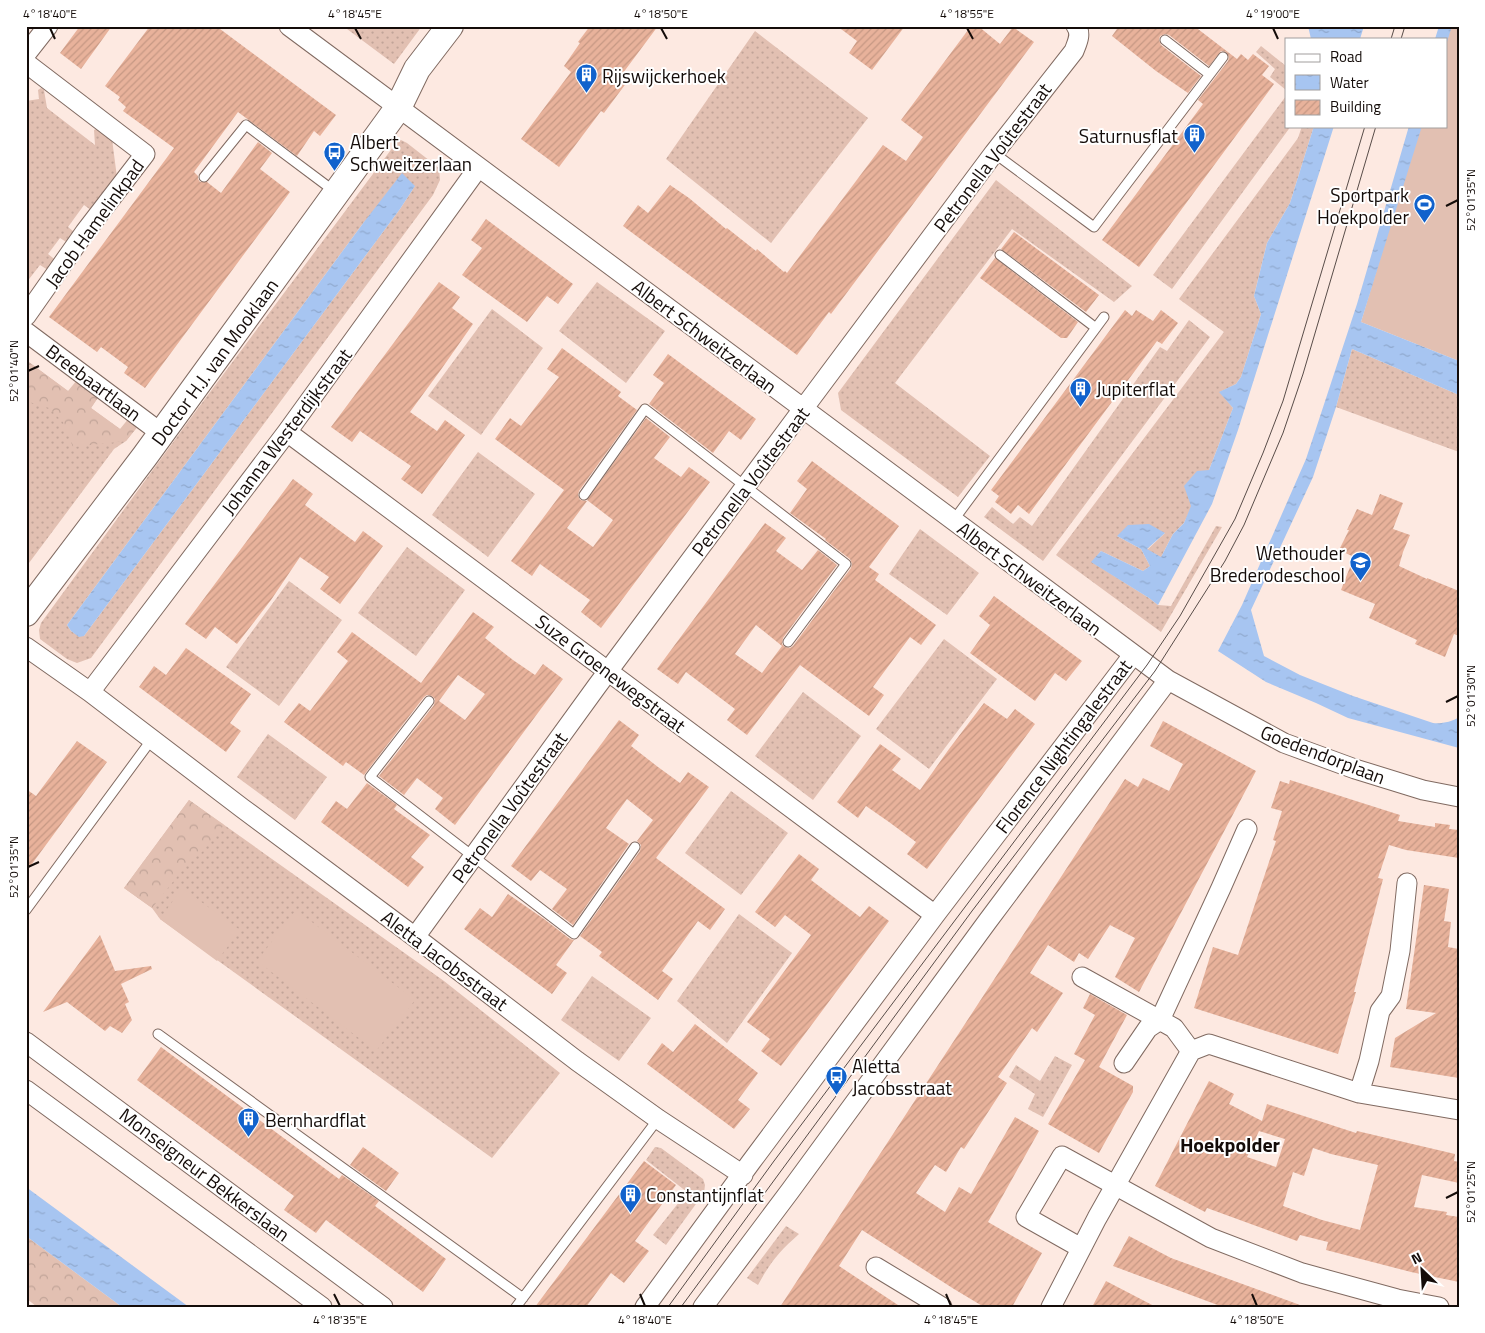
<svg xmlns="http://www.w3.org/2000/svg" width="1485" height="1333" font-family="'Titillium Web',sans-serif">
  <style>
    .grass { fill: url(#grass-dots); fill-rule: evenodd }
    .forest { fill: url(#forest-crowns) }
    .garden { fill: #e2c0b2 }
    .water { fill: url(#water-ripples) }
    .building { fill: url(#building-hatch); fill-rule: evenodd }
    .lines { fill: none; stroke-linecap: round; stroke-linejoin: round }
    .lane-casing { stroke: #806a61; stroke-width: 11 }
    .street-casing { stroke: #806a61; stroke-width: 21 }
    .secondary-casing { stroke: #806a61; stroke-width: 28 }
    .lane { stroke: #fff; stroke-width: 9 }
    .street { stroke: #fff; stroke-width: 19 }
    .secondary { stroke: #fff; stroke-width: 26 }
    .tram { stroke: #584c48; stroke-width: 1 }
    .ticks { fill: none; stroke: #140c09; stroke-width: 2 }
    .labels { text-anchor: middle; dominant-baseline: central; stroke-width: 4; stroke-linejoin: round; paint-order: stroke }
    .poi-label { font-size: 19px; fill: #140c09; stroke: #fff; text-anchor: start }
    .street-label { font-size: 19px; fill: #140c09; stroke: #fff }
    .neighbourhood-label { font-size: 20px; font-weight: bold; fill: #140c09; stroke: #fff }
    .neatline { fill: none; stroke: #140c09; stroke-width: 2 }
    .ticks-label { font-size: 12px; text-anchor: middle; fill: #140c09 }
  </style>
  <defs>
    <pattern id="grass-dots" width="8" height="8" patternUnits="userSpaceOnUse" patternTransform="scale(1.25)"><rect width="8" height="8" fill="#e2c0b2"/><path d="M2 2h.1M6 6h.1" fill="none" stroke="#c1a498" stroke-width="1.8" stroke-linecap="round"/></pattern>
    <pattern id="forest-crowns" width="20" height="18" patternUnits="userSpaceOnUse" patternTransform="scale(1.25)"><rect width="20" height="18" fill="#e2c0b2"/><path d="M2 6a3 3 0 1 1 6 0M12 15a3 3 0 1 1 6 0" fill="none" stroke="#c1a498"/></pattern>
    <pattern id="water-ripples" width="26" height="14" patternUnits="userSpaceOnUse" patternTransform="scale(1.25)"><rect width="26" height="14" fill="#a7c5f1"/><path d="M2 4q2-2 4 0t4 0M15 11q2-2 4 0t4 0" fill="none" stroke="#8fa8cd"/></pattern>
    <pattern id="building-hatch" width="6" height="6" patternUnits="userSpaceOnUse" patternTransform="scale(1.25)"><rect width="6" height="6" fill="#e8b29b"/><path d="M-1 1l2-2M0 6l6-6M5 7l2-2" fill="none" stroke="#c69884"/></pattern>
  </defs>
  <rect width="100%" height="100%" fill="#fde9e1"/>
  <path class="grass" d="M343 26H422L394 64Z
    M755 31 868 118 771 243 666 159Z
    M1261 46 1286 66V90L1270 77 1275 69 1256 52Z
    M41 88 44 90 47 108 95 145 94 130 96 129 112 139 118 185 95 213 84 205 68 227 78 235 71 245 60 238 48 254 58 262 51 272 40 265 26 283V101L39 99 38 90Z
    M1286 96V126H1291L1172 289 1153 275Z
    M1302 126H1314L1290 203 1267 243 1254 296 1261 314 1241 377 1236 384 1220 392 1233 408 1209 470 1184 523 1173 534 1161 557 1147 550 1165 533 1117 536 1141 549 1150 566 1143 571 1101 551 1092 562 1149 598 1158 605 1171 606 1216 526 1222 527 1161 632 1056 555 1224 332 1179 299 1298 138Z
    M399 139 407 143 439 168 440 180 433 195 91 658 77 663 67 659 40 639 39 630 41 623 193 415ZM415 186 400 209 84 636H79L71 631 67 625 364 222Z
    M996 180 1132 286 1114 302 1012 229 895 383 990 456 958 497 841 410 838 393Z
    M597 282 665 331 626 383 559 331Z
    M492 309 543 348 481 435 428 396Z
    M1189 320 1210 337 1043 561 984 517 992 507 1013 524 1020 517 1032 526 1160 347 1167 351Z
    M1352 349 1459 395V452L1336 407Z
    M26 360 68 391 99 396 91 408 120 429 138 426 126 441 114 449 26 567Z
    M478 452 535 494 488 557 432 515Z
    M920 529 979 573 947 615 889 574Z
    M407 547 465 590 416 656 358 613Z
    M289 581 342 620 279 706 226 667Z
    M944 639 997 679 929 769 876 729Z
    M803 692 861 736 813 800 755 756Z
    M268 734 327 777 295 820 237 777Z
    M731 791 788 833 741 895 685 853Z
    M189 800 444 981 560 1073 492 1158 160 919 152 908 124 888Z
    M739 914 792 953 727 1043 677 1001Z
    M592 976 651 1018 619 1061 561 1020Z
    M1055 1056 1072 1065 1043 1117 1028 1109 1035 1094 1009 1077 1016 1065 1040 1081Z
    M655 1147 661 1148 703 1179 705 1185 704 1193 666 1245 653 1235 687 1192 646 1160Z
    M786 1226 799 1234C779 1252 771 1261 758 1285L747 1278Z"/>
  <path class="forest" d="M26 360 68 391 77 380 99 396 91 408 120 429 129 418 138 426 126 441 73 447 63 422 49 408 26 401Z
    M189 800 224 825 202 852 188 863 152 908 124 888Z
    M26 1236 122 1307H37L26 1298Z"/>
  <path class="garden" d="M1450 26H1459V361L1361 322 1420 126H1446V40Z
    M182 888 240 930 217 961 160 919Z
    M296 910 415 1000 376 1051 257 961Z"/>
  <path class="water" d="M1308 26H1364L1360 39H1311Z
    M1439 26H1452L1446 45V39H1435Z
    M1314 126H1334L1238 430 1212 504 1158 605 1149 598 1091 562 1101 551 1143 571 1150 566 1141 549 1117 536 1128 525 1149 524 1165 533 1147 549 1161 557 1173 534 1184 523 1191 506 1184 486 1197 471 1209 470 1233 408 1219 392 1236 384 1241 377 1261 314 1254 296 1267 243 1290 203Z
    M1409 126H1422L1361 322 1459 361V395L1352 349 1336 407 1313 477 1251 610 1264 656 1300 675 1353 696 1433 723C1441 724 1452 722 1459 717V748L1348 718 1316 703 1266 682 1218 651 1242 605 1306 459 1357 304Z
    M402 173 415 186 400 209 84 636 79 637 71 631 67 625 364 222Z
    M26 1187 189 1307H122L26 1236Z"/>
  <path class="building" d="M80 26H112L81 69 60 53Z
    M150 26H216L336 115 320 136 314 131 297 156 238 112 194 172 198 176V179L200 182H207L221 193 258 142 272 153 260 169 290 192 145 388 124 373 128 367 101 347 97 352 49 317 174 148 123 111 126 107 118 100 120 97 105 86Z
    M590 26H658L623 73 630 78 604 113 601 111 559 167 521 139 571 72 564 66 580 43 578 42Z
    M837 26H905L872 70 849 53 857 41Z
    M971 26H978L1000 44 1013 27 1034 42 831 314 829 312 797 355 623 226 638 205 648 213 670 185 689 198 726 229 727 228 756 251 757 249 784 272 785 271 787 273 883 145 906 161 923 137 901 120Z
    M1119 26H1194L1237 59 1241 54 1248 60 1253 54 1269 66 1262 75 1274 84 1139 267 1102 240 1203 104 1198 100 1228 61 1229 57 1226 52 1221 51 1209 66 1169 35 1165 34 1160 36 1159 40 1161 45 1201 76 1188 93 1156 71 1112 36Z
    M486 219 573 284 558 304 547 296 527 322 462 275 482 248 471 240Z
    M1014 232 1099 295 1086 312 1001 249Z
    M995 258 1078 322 1067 338H1061L980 278Z
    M439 282 460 297 452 308 473 324 440 371 410 412 437 431 445 420 465 435 422 494 401 479 411 466 360 431 352 442 331 427Z
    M1125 310 1132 316 1136 310 1153 321 1161 310 1178 323 1162 344 1157 341 1029 514 1018 505 1011 514 995 502 999 496 991 490Z
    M562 348 621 392 618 396 637 410 579 491 578 495 580 500 587 501 567 528 593 547 613 520 587 500 646 418 670 437 654 458 681 477 689 467 710 482 601 628 581 612 590 600 540 564 532 576 511 561 564 490 495 439 510 418 521 426 547 392 559 377 547 369Z
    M668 354 756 419 741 440 729 431 713 453 649 404 664 383 653 375Z
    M812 461 899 526 869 567 879 574 875 580 936 625 921 645 910 637 884 672 873 687 884 695 869 716 800 665 747 735 727 720 735 709 686 672 678 684 657 669 765 523 786 538 776 551 802 570 818 550 837 565 783 638 782 644 785 647 790 648 793 646 851 568 852 564 850 559 825 540 826 539 790 513 807 489 797 481ZM756 625 782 646 762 673 735 654Z
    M293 479 313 494 305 505 355 542 363 531 383 546 340 604 320 589 329 577 300 557 271 600 237 644 215 627 206 639 185 624Z
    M1380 494 1403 503 1393 529 1410 535 1403 552 1399 566 1427 579V578L1459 591V636L1454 634 1445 657 1415 644 1417 640 1369 618 1375 604 1341 590 1354 557 1339 550 1349 530H1347L1357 509 1372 515Z
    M994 596 1082 661 1066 681 1055 673 1035 701 970 653 990 625 979 616Z
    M473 612 494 627 485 638 513 660 535 675 543 664 563 679 455 825 435 809 443 798 417 778 404 795 379 776 434 705 435 699 432 696 427 695 424 697 364 775 346 762 343 766 284 722 299 703 310 711 348 661 337 652 352 632 421 683ZM458 675 485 694 465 720 439 701Z
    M186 648 251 694 230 723 241 731 226 752 139 687 154 666 166 675Z
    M984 703 1007 719 1015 709 1035 724 927 869 907 854 916 842 889 822 866 806 858 818 837 802 880 744 901 759 892 770 920 790 949 749Z
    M619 720 639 735 631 746 658 767 680 783 688 772 709 787 656 858 725 909 710 930 698 921 662 971 673 979 658 1000 599 956 602 952 580 936 640 851 641 845 637 841 653 820 627 799 606 828 629 844 573 925 552 909 567 889 540 870 531 881 511 866Z
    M1163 721 1256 771 1139 992 1115 977 1135 938 1110 925 1088 959 1079 953 1074 962 1048 945 1030 973 1063 993 1037 1032 1032 1028 998 1077 1007 1083 964 1149 961 1147 946 1172 935 1165 916 1193 945 1212 959 1187 971 1194 1015 1117 1039 1131 988 1222 1042 1253 1012 1307H984L954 1289 862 1230 839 1266 901 1307H780L1125 779 1138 787 1143 778 1169 791 1183 764 1150 746Z
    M77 741 107 762 26 872V789L36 796Z
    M1290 780 1400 815 1398 821 1435 827V823L1450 825 1449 829 1459 830V858L1406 850 1389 845 1378 878 1383 879 1354 992H1356L1338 1054 1194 1008 1213 947 1238 955 1276 841 1273 840 1282 811 1271 808 1280 781 1289 784Z
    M367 783 397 805 394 809 430 835 411 857 424 867 408 887 321 822 336 801 347 809Z
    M799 854 819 869 811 880 860 917 869 906 889 921 781 1066 761 1051 770 1039 747 1022 811 935 785 915 775 927 755 912Z
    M1424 885 1449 889 1444 921 1451 922 1448 947 1459 949V1078L1390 1067 1395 1038 1436 1013 1406 1009Z
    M508 894 544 919 570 939 574 940 556 965 567 973 552 994 464 929 480 908 492 917Z
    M100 935 115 971 151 966 152 969 121 984 129 1002 125 1004 132 1020 122 1033 110 1026 105 1031 67 1002 43 1012Z
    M1090 994 1127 1015 1099 1067 1133 1086V1092L1099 1153 1048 1124 1085 1060 1074 1054 1095 1015 1083 1008Z
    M695 1024 758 1073 738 1100 750 1109 734 1129 647 1064 662 1043 673 1052Z
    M161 1047 339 1179 342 1175 379 1201 375 1206 446 1259 423 1292 326 1220 316 1233 284 1210 294 1196 137 1080Z
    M1209 1081 1234 1094 1229 1104 1262 1121 1267 1104 1356 1133 1357 1131 1455 1154 1454 1161 1459 1162V1183L1422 1175 1414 1207 1447 1212 1446 1215 1459 1217V1282L1411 1272 1326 1250 1328 1242 1300 1235 1297 1241 1207 1208 1205 1212 1155 1186ZM1259 1131 1285 1139 1276 1167 1247 1157ZM1313 1148 1331 1154 1378 1165 1360 1230 1322 1220 1283 1206 1293 1172 1304 1176Z
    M363 1147 399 1173 386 1191 350 1165Z
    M644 1161 676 1185 635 1241 649 1251 624 1283 611 1273 586 1307H535Z
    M1129 1236 1171 1258 1300 1305V1307H1223L1113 1266Z
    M1106 1281 1156 1307H1092Z"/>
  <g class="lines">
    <defs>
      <path id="lane" d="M1165 40 1209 74
        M994 153 1094 227 1223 57
        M204 177 246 125 334 191
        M1000 255 1096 328
        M584 495 645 409 846 564 788 642
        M953 521 1104 317
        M429 701 370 777 574 934 635 847
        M26 910 152 739
        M158 1034 523 1298
        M516 1307 658 1119"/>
      <path id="street" d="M289 26 1168 680 1284 743 1355 769 1423 790 1459 797
        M26 54 48 26
        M26 63 145 154 85 232 26 316
        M26 332 161 433
        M287 432 935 915
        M26 647 90 692 242 808 415 937 577 1061 658 1119 743 1175
        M90 692 287 432 478 168
        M415 937 597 686 803 409 994 153 1074 51C1077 43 1082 34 1076 26
        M1082 977 1174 1028 1191 1051
        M26 1042 383 1307
        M1124 1063 1148 1028 1160 1020 1221 888 1247 829
        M26 1090 322 1307
        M1359 1093 1369 1061 1380 1011 1391 996 1400 951 1407 883
        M1081 1248 1026 1217 1062 1156 1211 1238 1302 1273 1397 1299 1439 1307
        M876 1267 942 1307
        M645 1307 751 1162 935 915 1133 655
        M703 1307 790 1191 987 922 1168 680
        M1051 1307 1097 1218 1191 1051 1209 1044 1359 1093 1459 1110"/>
      <g id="secondary">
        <path id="s1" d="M26 613 145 456 398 108 417 69 450 26"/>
      </g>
    </defs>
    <use href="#lane" class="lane-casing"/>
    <use href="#street" class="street-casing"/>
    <use href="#secondary" class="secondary-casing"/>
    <use href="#lane" class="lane"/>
    <use href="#street" class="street"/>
    <use href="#secondary" class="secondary"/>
    <path class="tram" d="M1391 39 1395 26
      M1401 39 1405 26
      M668 1307 774 1161 1147 665 1180 616 1235 519 1263 453 1283 401 1365 126
      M681 1307 972 911 1155 671 1225 561 1244 525 1283 433 1303 374 1376 126"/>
  </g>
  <path class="ticks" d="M50 28 55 39M355 28 361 39M661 28 667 39M967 28 973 39M1273 28 1278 39M1446 206 1458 200M28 371 39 366M1446 702 1458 696M28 867 39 862M1446 1198 1458 1192M334 1294 340 1306M640 1294 645 1306M946 1294 951 1306M1252 1294 1257 1306"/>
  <defs>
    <symbol id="building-pin" viewBox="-11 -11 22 30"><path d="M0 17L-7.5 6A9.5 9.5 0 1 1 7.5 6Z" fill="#1162cc" stroke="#fff"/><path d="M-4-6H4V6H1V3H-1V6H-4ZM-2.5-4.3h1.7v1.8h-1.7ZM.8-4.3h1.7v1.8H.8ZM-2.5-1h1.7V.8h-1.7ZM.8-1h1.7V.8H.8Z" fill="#fff"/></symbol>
    <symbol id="bus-pin" viewBox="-11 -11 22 30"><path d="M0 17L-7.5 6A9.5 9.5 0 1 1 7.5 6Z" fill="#1162cc" stroke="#fff"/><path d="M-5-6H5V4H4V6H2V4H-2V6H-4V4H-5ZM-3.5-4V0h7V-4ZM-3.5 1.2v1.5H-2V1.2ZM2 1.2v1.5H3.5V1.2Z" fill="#fff"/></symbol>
    <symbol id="stadium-pin" viewBox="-11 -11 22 30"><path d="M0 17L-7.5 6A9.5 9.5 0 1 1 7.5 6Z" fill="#1162cc" stroke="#fff"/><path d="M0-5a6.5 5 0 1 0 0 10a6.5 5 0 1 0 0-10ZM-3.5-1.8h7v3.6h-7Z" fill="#fff"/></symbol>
    <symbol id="school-pin" viewBox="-11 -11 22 30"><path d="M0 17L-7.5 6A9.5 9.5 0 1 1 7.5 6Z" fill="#1162cc" stroke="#fff"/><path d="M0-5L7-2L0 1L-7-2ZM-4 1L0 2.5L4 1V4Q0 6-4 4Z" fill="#fff"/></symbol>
  </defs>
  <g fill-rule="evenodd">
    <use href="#building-pin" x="574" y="62" width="25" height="34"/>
    <use href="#building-pin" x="1182" y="122" width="25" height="34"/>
    <use href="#bus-pin" x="322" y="140" width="25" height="34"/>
    <use href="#stadium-pin" x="1412" y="192" width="25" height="34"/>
    <use href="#building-pin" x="1068" y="376" width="25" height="34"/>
    <use href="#school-pin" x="1348" y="550" width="25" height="34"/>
    <use href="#bus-pin" x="824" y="1064" width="25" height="34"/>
    <use href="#building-pin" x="236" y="1106" width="25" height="34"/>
    <use href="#building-pin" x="618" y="1182" width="25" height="34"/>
  </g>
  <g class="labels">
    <g class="poi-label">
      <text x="602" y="75">Rijswijckerhoek</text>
      <text x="1178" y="135" text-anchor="end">Saturnusflat</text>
      <text x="350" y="141">Albert<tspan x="350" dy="22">Schweitzerlaan</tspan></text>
      <text x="1409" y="194" text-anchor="end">Sportpark<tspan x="1409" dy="22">Hoekpolder</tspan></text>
      <text x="1096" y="388">Jupiterflat</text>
      <text x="1345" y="552" text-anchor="end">Wethouder<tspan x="1345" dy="22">Brederodeschool</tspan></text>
      <text x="852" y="1065">Aletta<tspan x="852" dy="22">Jacobsstraat</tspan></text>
      <text x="265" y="1119">Bernhardflat</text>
      <text x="646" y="1194">Constantijnflat</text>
    </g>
    <g class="street-label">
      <text transform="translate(992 157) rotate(-53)">Petronella Voûtestraat</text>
      <text transform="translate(94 223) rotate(-54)">Jacob Hamelinkpad</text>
      <text transform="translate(705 336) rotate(37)">Albert Schweitzerlaan</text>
      <text stroke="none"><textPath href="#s1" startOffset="314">Doctor H.J. van Mooklaan</textPath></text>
      <text transform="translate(94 382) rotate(37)">Breebaartlaan</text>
      <text transform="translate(286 431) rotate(-53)">Johanna Westerdijkstraat</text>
      <text transform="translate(750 481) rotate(-53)">Petronella Voûtestraat</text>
      <text transform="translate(1030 578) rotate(37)">Albert Schweitzerlaan</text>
      <text transform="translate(611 673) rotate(37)">Suze Groenewegstraat</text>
      <text transform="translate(1063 746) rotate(-53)">Florence Nightingalestraat</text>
      <text transform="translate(1323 754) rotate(21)">Goedendorplaan</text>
      <text transform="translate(509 807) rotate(-54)">Petronella Voûtestraat</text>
      <text transform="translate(445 960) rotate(37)">Aletta Jacobsstraat</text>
      <text transform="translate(205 1174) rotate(37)">Monseigneur Bekkerslaan</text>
    </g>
    <g class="neighbourhood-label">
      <text x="1230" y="1144">Hoekpolder</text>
    </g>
  </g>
  <rect width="1485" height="1333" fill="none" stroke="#ffffff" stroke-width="55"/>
  <rect x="1285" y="38" width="162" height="90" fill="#ffffff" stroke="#a19e9d"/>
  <rect x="1295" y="54" width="25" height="8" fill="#ffffff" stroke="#a19e9d"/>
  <text x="1330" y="62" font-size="15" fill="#140c09">Road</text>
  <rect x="1295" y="75" width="25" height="15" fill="url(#water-ripples)" stroke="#a19e9d"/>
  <text x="1330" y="88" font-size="15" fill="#140c09">Water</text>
  <rect x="1295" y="100" width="25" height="15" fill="url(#building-hatch)" stroke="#a19e9d"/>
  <text x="1330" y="112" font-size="15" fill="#140c09">Building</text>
  <g transform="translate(1422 1270) rotate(335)" stroke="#ffffff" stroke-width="4" paint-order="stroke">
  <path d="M0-4L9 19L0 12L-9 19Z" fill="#140c09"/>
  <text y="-8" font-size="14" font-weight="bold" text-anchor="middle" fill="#140c09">N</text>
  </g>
  <rect x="28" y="28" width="1430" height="1278" class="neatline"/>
  <g class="ticks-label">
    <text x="50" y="18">4°18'40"E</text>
    <text x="355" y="18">4°18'45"E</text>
    <text x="661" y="18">4°18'50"E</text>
    <text x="967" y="18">4°18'55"E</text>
    <text x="1273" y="18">4°19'00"E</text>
    <text transform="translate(1471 200) rotate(-90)" y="4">52°01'35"N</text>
    <text transform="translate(14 371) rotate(-90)" y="4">52°01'40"N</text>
    <text transform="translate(1471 696) rotate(-90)" y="4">52°01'30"N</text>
    <text transform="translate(14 867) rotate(-90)" y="4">52°01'35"N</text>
    <text transform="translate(1471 1192) rotate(-90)" y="4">52°01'25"N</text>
    <text x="340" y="1324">4°18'35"E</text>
    <text x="645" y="1324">4°18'40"E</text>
    <text x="951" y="1324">4°18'45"E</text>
    <text x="1257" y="1324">4°18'50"E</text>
  </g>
</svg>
